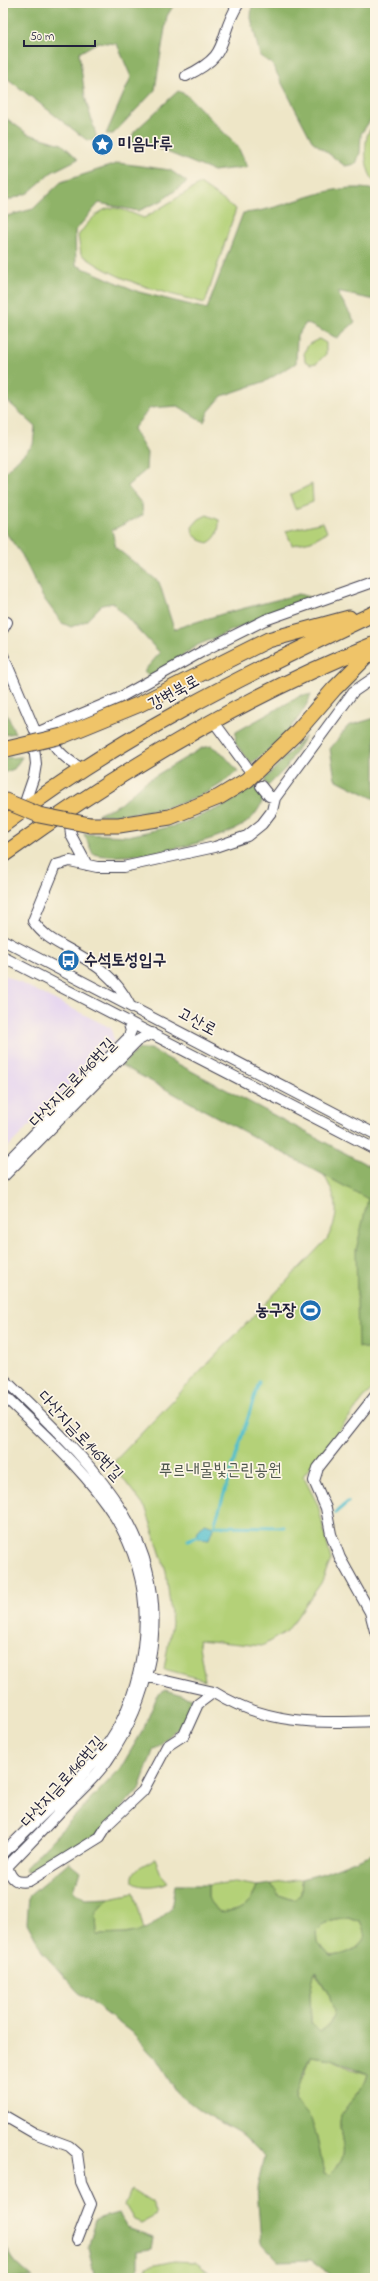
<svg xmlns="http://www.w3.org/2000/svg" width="378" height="2281" font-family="'Indie Flower','Poor Story',sans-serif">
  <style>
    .built { fill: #e4d3f1 }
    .green { fill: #b4d178; stroke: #6b7a5a }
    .forest { fill: #8fb368; stroke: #586a52; fill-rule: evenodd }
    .water { fill: #53bfcd; stroke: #3a7084 }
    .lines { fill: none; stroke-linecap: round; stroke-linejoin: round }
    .stream { stroke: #53bfcd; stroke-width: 3 }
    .minor-casing { stroke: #413f50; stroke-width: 12 }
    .highway-casing { stroke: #413f50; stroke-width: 17 }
    .minor { stroke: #fff; stroke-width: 10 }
    .highway { stroke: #efc469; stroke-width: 15 }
    .highway-bridge-casing { stroke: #413f50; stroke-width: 17; stroke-linecap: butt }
    .highway-bridge { stroke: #efc469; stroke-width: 15 }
    .labels { text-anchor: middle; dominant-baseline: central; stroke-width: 3.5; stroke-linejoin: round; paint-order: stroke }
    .poi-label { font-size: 17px; font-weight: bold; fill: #22223b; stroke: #fcf5e5; text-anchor: start }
    .street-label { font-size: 17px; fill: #22223b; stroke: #fcf5e5 }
    .park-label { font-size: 17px; fill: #4e574d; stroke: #fcf5e5 }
  </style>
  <rect width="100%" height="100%" fill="#fcf5e5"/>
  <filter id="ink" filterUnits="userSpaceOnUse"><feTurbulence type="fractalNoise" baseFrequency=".025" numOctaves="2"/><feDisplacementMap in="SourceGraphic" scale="8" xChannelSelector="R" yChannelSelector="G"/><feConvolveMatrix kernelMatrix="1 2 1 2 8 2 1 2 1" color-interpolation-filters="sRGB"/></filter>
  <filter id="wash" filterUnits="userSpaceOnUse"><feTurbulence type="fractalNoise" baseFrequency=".012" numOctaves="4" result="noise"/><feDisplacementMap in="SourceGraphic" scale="16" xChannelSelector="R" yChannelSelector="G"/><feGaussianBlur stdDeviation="0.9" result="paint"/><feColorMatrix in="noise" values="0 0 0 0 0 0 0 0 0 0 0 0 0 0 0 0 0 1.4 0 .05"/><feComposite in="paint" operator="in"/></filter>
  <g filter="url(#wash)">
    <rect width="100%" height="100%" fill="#eee6c7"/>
    <path class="built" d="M3 974 111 1028 114 1041 3 1152Z"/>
    <path class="green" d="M375 123V182C365 172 364 150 367 136 368 132 372 127 375 123Z
      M200 184 236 209 205 303C162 292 118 282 81 254L78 236C85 226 98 209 111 208 121 207 135 215 144 218Z
      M319 339 326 343V354L317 363 311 364 305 361 304 352 309 344Z
      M312 484 313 502 295 509 290 495Z
      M207 515 219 520C219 531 218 537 208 543L200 540 193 534 192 527 199 519Z
      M323 522 327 532 311 541 292 545 286 531Z
      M324 1175 375 1202V1342L372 1365 373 1387 303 1476 318 1505 331 1560 321 1583 287 1631 262 1646 198 1640 205 1680 164 1669 172 1623 166 1571 146 1509 112 1464 327 1239C341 1213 338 1201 324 1175Z
      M155 1858 161 1874 168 1882C159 1886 141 1889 133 1882 131 1867 145 1866 155 1858Z
      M302 1879 301 1894 294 1900 279 1895 271 1884Z
      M235 1882 257 1886C249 1908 241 1910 219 1912L208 1898V1885Z
      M134 1893 144 1930 125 1934 97 1935 96 1912 109 1898Z
      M349 1918 360 1922 366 1935C358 1950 346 1955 330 1956L317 1942 316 1932 326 1922Z
      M314 1971 329 1995 335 2012 329 2025 320 2032 311 2023 310 1993Z
      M311 2056 332 2059 351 2069 368 2074C363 2093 352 2097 343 2112 334 2127 349 2146 341 2161 338 2166 333 2171 329 2175L324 2173 317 2137 295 2099 297 2086 305 2074Z
      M131 2190 152 2203 157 2215 142 2223 134 2220 125 2205Z
      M174 2261 195 2262 210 2273 208 2278H147L146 2267Z"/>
    <path class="forest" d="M3 3H175L167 16 155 90 113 134H106L131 77 117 44 98 42 79 53 85 96 97 139 88 141 3 75Z
      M252 3H375V113L361 134 360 153 356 164 345 166 312 141 272 64 260 56 251 18Z
      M178 91 187 95 238 147 247 167 213 171 150 145 130 143 134 132Z
      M3 116 28 134 62 144 78 159 52 172 28 193 3 202Z
      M119 163 170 170 187 182 161 201 138 211 99 203 75 231 76 265 139 292 207 309 243 213C288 210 329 180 375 190V300L337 292 355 322 337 338 306 323 297 336 296 363 266 381 222 396 209 411 204 422 178 406 150 408 133 429 147 453 146 470 127 486 142 504 143 515 112 530 116 548 159 582 174 629 222 614 299 594 310 597 198 645 150 677 144 671 160 653 113 603 102 605 86 621 71 627 62 623 42 596 22 555 3 529V474L33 445 35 426 3 397V217L33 209 61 182Z
      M302 695H311C300 722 275 748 251 763L235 743 236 732Z
      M3 705 15 733 3 735Z
      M375 718V799L335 779 330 749 348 726Z
      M305 736 286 768 268 786 264 780Z
      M211 746 222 753 238 771C230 777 222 784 213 789 178 809 136 815 97 815L120 804 145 782 202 748Z
      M22 757 14 769 3 773V758Z
      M254 787 263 799C261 807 253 818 246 823 218 843 125 863 93 854L84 834 128 836 178 825 224 806Z
      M139 1049H150L375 1169 374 1350 358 1347 356 1250 368 1199 121 1065Z
      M165 1690 192 1698 184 1722 153 1751 139 1789 99 1834 39 1868 27 1872 25 1868 120 1769 143 1730 158 1694Z
      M375 1853V2278H335L311 2260 278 2261 261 2243 257 2188 264 2156 243 2135 201 2111 177 2093 156 2059 131 2032 78 1992 44 1954 27 1923 29 1896 69 1862 80 1871 74 1891 85 1899 109 1898 96 1912 97 1935 125 1934 148 1929 171 1909 175 1885H208V1898L219 1912C241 1910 249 1908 257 1886L271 1884 279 1895 294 1900 301 1894 302 1879 324 1873ZM349 1918 360 1922 366 1935C358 1950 346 1955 330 1956L317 1942 316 1932 326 1922ZM315 1971 329 1995 334 2012 329 2025 320 2032 311 2023 310 1993ZM311 2056 332 2059 368 2074C363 2094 352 2097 343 2112 334 2127 349 2146 341 2161 338 2166 333 2171 329 2175L324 2173 317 2137 311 2119 295 2099C297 2083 306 2071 311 2056Z
      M118 2213 127 2228 153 2237 151 2249 138 2251V2278H95L88 2248 96 2219Z
      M3 2241 16 2263 33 2278H3Z"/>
    <path class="water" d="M205 1523 214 1526 209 1539 199 1538 197 1532Z"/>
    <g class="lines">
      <path class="stream" d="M259 1382 214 1526 284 1527
        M335 1513 348 1502
        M188 1540 198 1536"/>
    </g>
  </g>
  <g filter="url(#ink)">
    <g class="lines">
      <defs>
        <path id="minor" d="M186 76C234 53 215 40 239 3
          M3 629 7 622
          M3 655 36 733 34 747 36 764 34 776 22 811
          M214 722 247 767
          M36 733 119 698 205 650 265 620 375 581
          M48 735C57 752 67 760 84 770
          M261 786 269 796 275 798 353 692 375 677
          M69 815 71 835 87 865
          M3 940 375 1134
          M3 957 375 1149
          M129 1004C116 978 97 965 72 951 56 942 44 937 33 921L56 865 70 861 97 867H123L215 847 247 836 262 824 272 811 275 798
          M3 1166 128 1038 131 1031 128 1021
          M3 1177 137 1041 152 1033
          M3 1378C84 1458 173 1532 150 1658 143 1696 129 1729 107 1761 96 1776 82 1790 68 1803 47 1826 25 1848 3 1871
          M3 1395C78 1468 158 1530 143 1647 139 1680 128 1714 109 1742 79 1784 38 1817 3 1854
          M375 1396 318 1468 314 1481 326 1508 331 1534 340 1558 370 1612 375 1631
          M140 1675 214 1692
          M7 1866C11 1879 16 1884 29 1881L100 1837 108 1824 143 1791 167 1746 184 1735 198 1704 214 1692C265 1724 317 1724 375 1721
          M3 2115 34 2133 69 2146 77 2153 81 2182 91 2204 77 2240"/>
        <path id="highway" d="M62 736 140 704 268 640 349 618
          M3 825C117 738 246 674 375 613
          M90 825H119L170 817 219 797 247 780 295 734 334 689 375 648
          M3 855C116 774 246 695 375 644"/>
      </defs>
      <use href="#minor" class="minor-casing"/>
      <use href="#highway" class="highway-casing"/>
      <use href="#minor" class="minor"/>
      <use href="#highway" class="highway"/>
      <defs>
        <path id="highway-bridge" d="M7 749 62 736
          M3 800 39 815 90 825"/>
      </defs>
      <use href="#highway-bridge" class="highway-bridge-casing"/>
      <use href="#highway-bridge" class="highway-bridge"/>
    </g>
  </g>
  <defs>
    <symbol id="sight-disc" viewBox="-11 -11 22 22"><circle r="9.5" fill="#1f6fb2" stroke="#fcf5e5"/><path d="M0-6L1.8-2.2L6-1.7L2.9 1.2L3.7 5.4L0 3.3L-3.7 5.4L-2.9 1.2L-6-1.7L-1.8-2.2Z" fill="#fff"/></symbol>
    <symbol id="bus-disc" viewBox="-11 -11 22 22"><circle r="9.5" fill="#1f6fb2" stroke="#fcf5e5"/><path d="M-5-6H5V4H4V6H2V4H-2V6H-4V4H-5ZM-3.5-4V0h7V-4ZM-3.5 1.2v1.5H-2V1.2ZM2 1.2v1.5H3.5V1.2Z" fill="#fff"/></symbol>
    <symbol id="stadium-disc" viewBox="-11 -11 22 22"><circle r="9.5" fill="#1f6fb2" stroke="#fcf5e5"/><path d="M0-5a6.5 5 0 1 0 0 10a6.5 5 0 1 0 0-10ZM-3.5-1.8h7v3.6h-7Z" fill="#fff"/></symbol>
  </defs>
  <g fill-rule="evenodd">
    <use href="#sight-disc" x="90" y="132" width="25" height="25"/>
    <use href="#bus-disc" x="56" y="948" width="25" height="25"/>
    <use href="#stadium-disc" x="298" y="1298" width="25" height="25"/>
  </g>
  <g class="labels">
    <g class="poi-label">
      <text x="118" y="144">미음나루</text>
      <text x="84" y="960">수석토성입구</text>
      <text x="296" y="1310" text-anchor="end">농구장</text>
    </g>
    <g class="street-label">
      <text transform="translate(174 693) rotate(-29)">강변북로</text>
      <text transform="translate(197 1022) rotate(28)">고산로</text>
      <text transform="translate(73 1083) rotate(-46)">다산지금로146번길</text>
      <text transform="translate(80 1436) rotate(47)">다산지금로146번길</text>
      <text transform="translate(63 1782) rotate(-48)">다산지금로146번길</text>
    </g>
    <g class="park-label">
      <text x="220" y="1470">푸르내물빛근린공원</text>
    </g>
  </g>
  <rect width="378" height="2281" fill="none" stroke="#fcf5e5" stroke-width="16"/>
  <path d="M24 40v6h71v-6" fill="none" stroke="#22223b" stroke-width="2"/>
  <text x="30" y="40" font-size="12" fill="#22223b" stroke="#fcf5e5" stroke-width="3" paint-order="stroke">50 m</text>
</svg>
